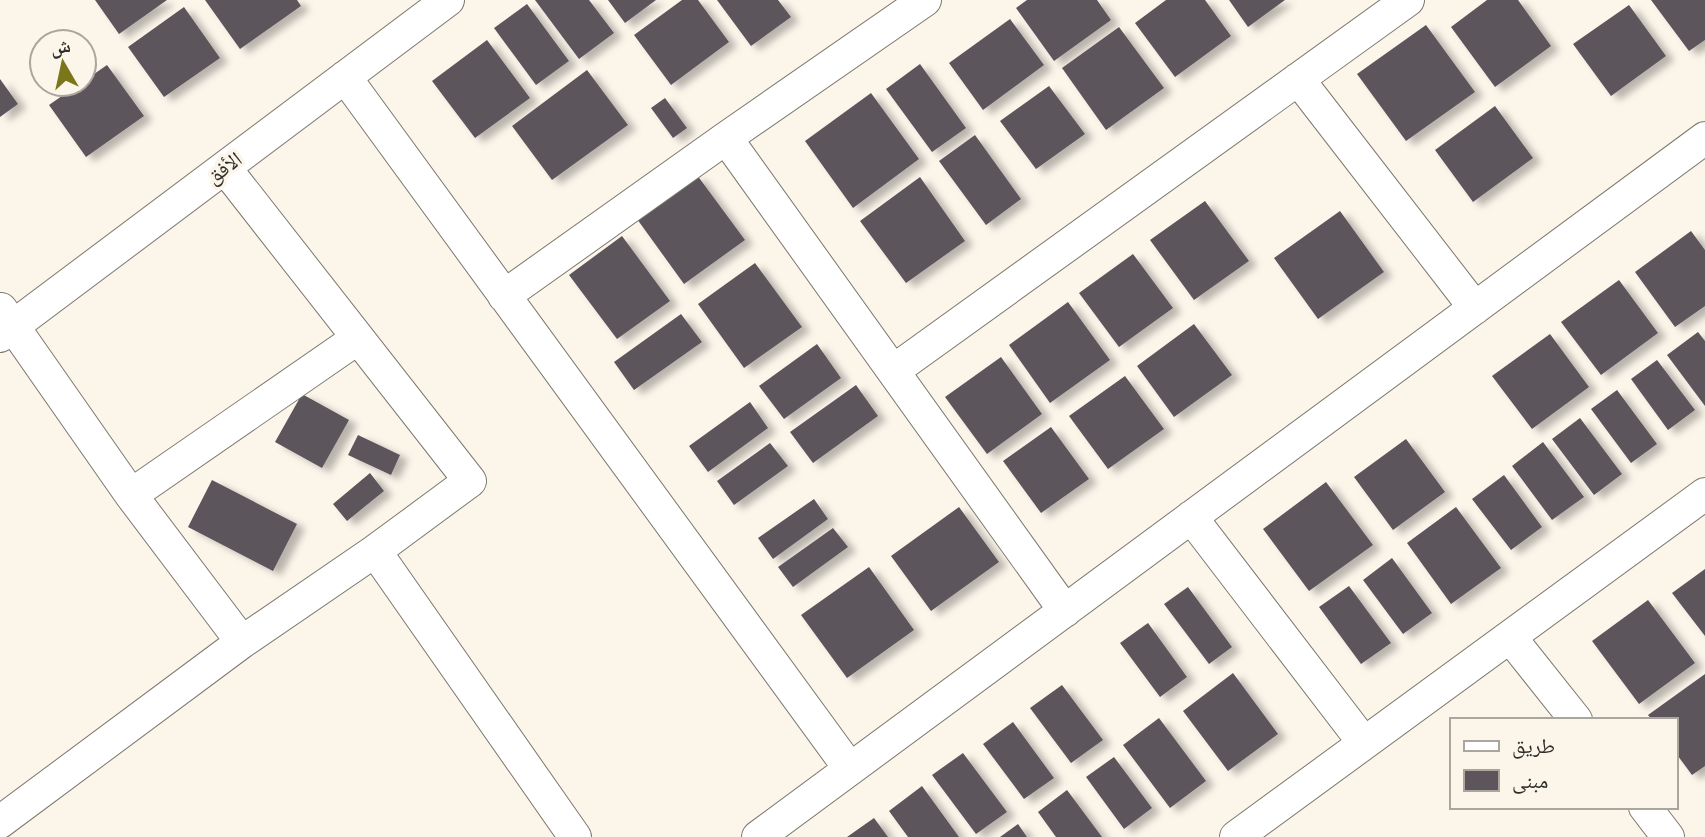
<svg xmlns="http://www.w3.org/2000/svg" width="1705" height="837" font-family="'DM Sans','Noto Naskh Arabic',sans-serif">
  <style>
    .building { fill: #5c555c; filter: url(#shadow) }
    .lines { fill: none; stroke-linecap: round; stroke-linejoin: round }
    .minor-casing { stroke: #7d786e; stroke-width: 34 }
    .minor { stroke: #fff; stroke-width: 32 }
    .labels { text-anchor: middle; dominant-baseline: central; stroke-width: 7; stroke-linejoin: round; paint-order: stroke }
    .street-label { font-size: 21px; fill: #302e29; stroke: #fbf5ea }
  </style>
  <defs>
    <filter id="shadow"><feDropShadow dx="8" dy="4.5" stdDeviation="3.5" flood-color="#0004"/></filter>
  </defs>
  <rect width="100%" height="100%" fill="#fbf5ea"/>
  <path class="building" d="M95 0H167L119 34Z
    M205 0H297L301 6 240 49Z
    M535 0H589L614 33 579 59Z
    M608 0H656L625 23Z
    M682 0H698L729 42 671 85 634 35Z
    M717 0H778L791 17 751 46Z
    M1027 0H1097L1111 20 1054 61 1016 8Z
    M1166 0H1205L1231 36 1175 77 1135 23Z
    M1229 0H1285L1248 27Z
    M1487 0H1518L1551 46 1495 87 1451 27Z
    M1651 0H1705V40L1689 51Z
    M527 4 569 61 536 85 494 28Z
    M1629 5 1666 56 1611 96 1573 44Z
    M184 7 220 58 164 97 128 47Z
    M1010 19 1044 65 983 110 949 63Z
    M1426 25 1475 92 1406 141 1357 74Z
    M1119 27 1164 88 1106 130 1062 68Z
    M487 40 530 98 475 138 432 81Z
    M920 64 966 128 932 152 886 89Z
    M107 65 144 116 86 157 49 105 79 84H84V81Z
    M587 70 628 125 552 180 512 126Z
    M0 79 18 104 0 117Z
    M1049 86 1085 134 1036 169 1000 121Z
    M871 93 919 159 853 208 805 141Z
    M665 98 687 128 673 138 651 108Z
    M1495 106 1533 158 1473 202 1435 150Z
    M975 135 1021 199 986 225 939 161Z
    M697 175 745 240 684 284 637 219Z
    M920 177 965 241 906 283 860 221Z
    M1205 201 1249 261 1194 300 1150 240Z
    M1340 211 1384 272 1318 319 1274 258Z
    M1691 231 1705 250V306L1675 327 1635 272Z
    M622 236 670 301 617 339 569 275Z
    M1133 254 1173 308 1119 347 1079 293Z
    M755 263 802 327 744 368 698 304Z
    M1619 280 1658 333 1601 375 1561 322Z
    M1068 302 1110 360 1050 403 1009 345Z
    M681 314 702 342 634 390 614 362Z
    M1194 324 1232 375 1174 417 1137 366Z
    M1698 332 1705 341V406L1667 355Z
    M1550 334 1589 387 1532 429 1492 376Z
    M817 344 841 378 784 419 759 386Z
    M1001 357 1042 414 987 454 945 397Z
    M1657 360 1695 410 1668 430 1631 379Z
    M1125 376 1164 429 1108 469 1069 416Z
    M856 385 878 416 813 463 790 432Z
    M1617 390 1657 444 1631 463 1591 409Z
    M302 394 349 420 322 468 275 442Z
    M750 402 768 428 708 472 689 446Z
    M1580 418 1622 474 1594 495 1552 439Z
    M1051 427 1089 479 1041 513 1003 461Z
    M358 435 400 455 391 475 348 455Z
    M1406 439 1445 492 1393 530 1354 477Z
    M1543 442 1584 497 1552 520 1512 466Z
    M770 443 788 466 734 505 717 481Z
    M370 473 384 491 347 521 333 504Z
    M1504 475 1542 527 1511 550 1472 499Z
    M212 480 297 524 273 571 188 527Z
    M1326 482 1373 545 1309 591 1263 529Z
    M814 499 828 519 773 559 758 538Z
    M959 507 999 562 931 611 891 556Z
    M1456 507 1501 568 1451 604 1407 543Z
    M833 528 848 547 793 587 778 567Z
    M1392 558 1432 613 1403 634 1363 580Z
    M869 567 914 630 847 678 801 615Z
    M1705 569V636L1672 593Z
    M1349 586 1391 643 1361 664 1319 607Z
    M1188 587 1232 647 1209 664 1164 604Z
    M1648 600 1695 663 1639 704 1592 641Z
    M1148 623 1187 677 1160 697 1120 643Z
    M1233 673 1278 734 1228 771 1183 711Z
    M1705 674V766L1692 775 1675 752V720H1652L1648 715Z
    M1062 685 1103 740 1071 763 1030 708Z
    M1159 718 1206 781 1170 808 1123 745Z
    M1013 722 1054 778 1024 799 983 744Z
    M963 753 1007 812 976 834 932 775Z
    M1114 757 1152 808 1124 829 1086 777Z
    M922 786 959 837H908L889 811Z
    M1067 790 1102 837H1056L1038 812Z
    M874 818 888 837H847Z
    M1018 824 1027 837H1000Z"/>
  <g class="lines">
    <defs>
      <path id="minor" d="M345 77 850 769
        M1298 79 1475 308
        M726 138 1065 611
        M225 168 470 481 375 551
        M504 296 726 138 925 0
        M1 309 131 495 242 642
        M0 336 448 0
        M893 371 1408 0
        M131 495 358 338
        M1191 517 1364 743
        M1510 637 1576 720
        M1645 807 1668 837
        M0 822 242 642 375 551 575 837
        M758 837 1705 138
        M1236 837 1705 494"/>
    </defs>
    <use href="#minor" class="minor-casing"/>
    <use href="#minor" class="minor"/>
  </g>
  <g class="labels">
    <g class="street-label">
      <text transform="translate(224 168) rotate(-37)">الأفق</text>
    </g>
  </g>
  <rect x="1450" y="718" width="228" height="91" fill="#fbf5ea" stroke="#aaa59d" stroke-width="2"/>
  <rect x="1464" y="741" width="35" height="10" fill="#ffffff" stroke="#aaa59d" stroke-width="2"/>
  <text x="1512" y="753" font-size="21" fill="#302e29">طريق</text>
  <rect x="1464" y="770" width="35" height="21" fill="#5c555c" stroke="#aaa59d" stroke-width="2"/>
  <text x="1512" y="788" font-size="21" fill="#302e29">مبنى</text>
  <g transform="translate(63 63) rotate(351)"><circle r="33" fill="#fbf5ea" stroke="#aaa59d" stroke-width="2"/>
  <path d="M0-5L12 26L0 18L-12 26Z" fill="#7b761a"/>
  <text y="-10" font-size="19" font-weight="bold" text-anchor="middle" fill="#302e29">ش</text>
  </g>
</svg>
